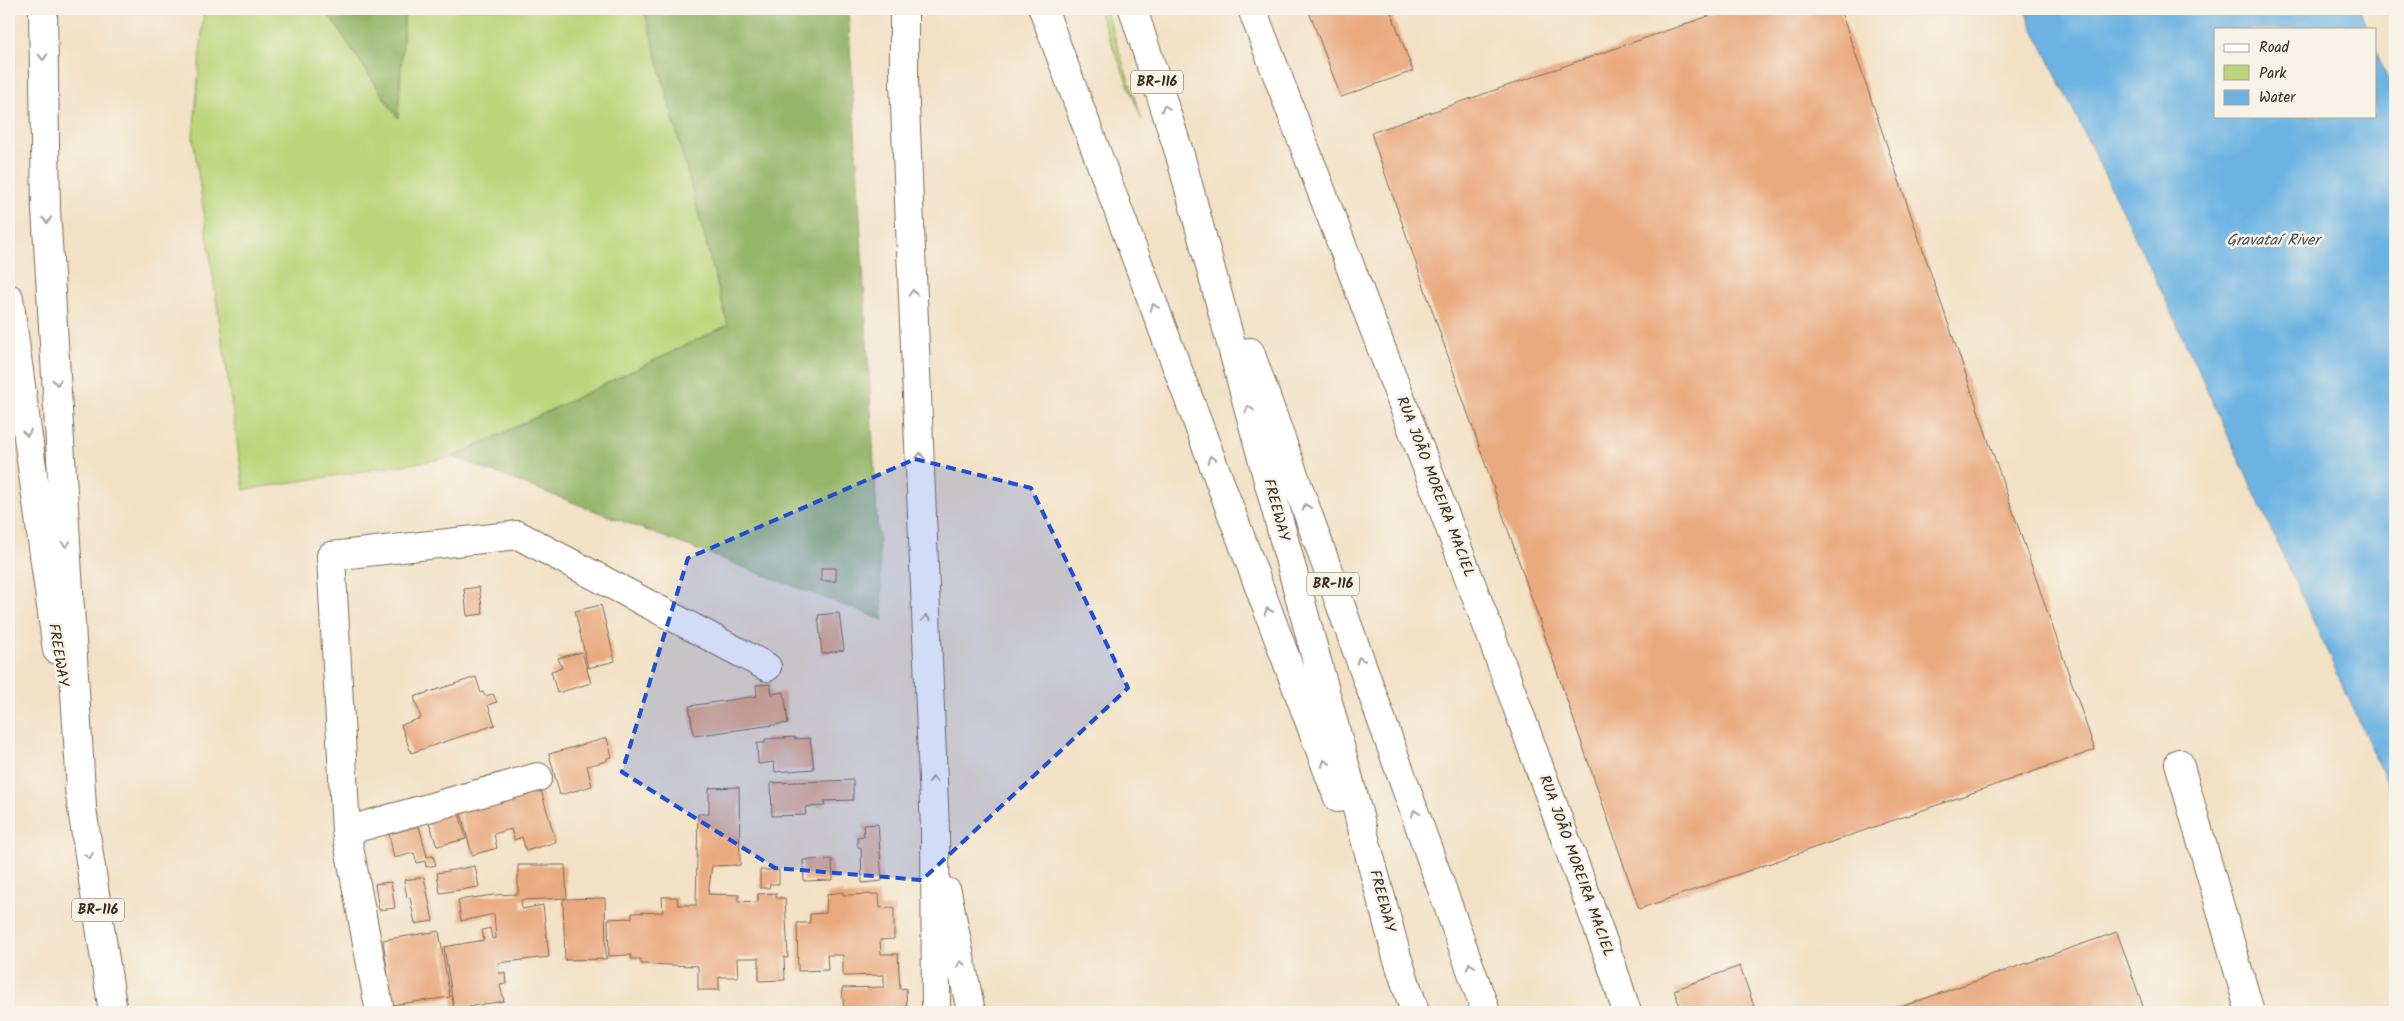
<svg xmlns="http://www.w3.org/2000/svg" width="2404" height="1021" font-family="Kalam,sans-serif">
  <style>
    .green { fill: #bcd57a; stroke: #7c804c }
    .forest { fill: #95b66a; stroke: #687044 }
    .water { fill: #6cb3e3; stroke: #546e80 }
    .building { fill: #eaaa80 }
    .lines { fill: none; stroke-linecap: round; stroke-linejoin: round }
    .minor-casing { stroke: #7b6a58; stroke-width: 30 }
    .highway-casing { stroke: #7b6a58; stroke-width: 30 }
    .minor { stroke: #fff; stroke-width: 28 }
    .highway { stroke: #fff; stroke-width: 28 }
    .oneway { stroke: #a79f9a }
    .marked { fill: #1d4ed8; fill-opacity: 0.2; stroke: #1d4ed8; stroke-width: 4; stroke-dasharray: 10 6; stroke-linejoin: round }
    .labels { text-anchor: middle; dominant-baseline: central; stroke-width: 5; stroke-linejoin: round; paint-order: stroke }
    .shield { fill: #f7f3e8; stroke: #73665b; stroke-width: 1 }
    .shield-label { font-size: 14px; font-weight: bold; fill: #3b2a1e }
    .street-label { font-size: 15px; fill: #3b2a1e; stroke: #f7f3e8 }
    .water-label { font-size: 16px; font-style: italic; fill: #4a5359; stroke: #f7f3e8 }
  </style>
  <rect width="100%" height="100%" fill="#f7f3e8"/>
  <filter id="ink" filterUnits="userSpaceOnUse"><feTurbulence type="fractalNoise" baseFrequency=".02" numOctaves="2"/><feDisplacementMap in="SourceGraphic" scale="10" xChannelSelector="R" yChannelSelector="G"/><feConvolveMatrix kernelMatrix="1 2 1 2 8 2 1 2 1" color-interpolation-filters="sRGB"/></filter>
  <filter id="wash" filterUnits="userSpaceOnUse"><feTurbulence type="fractalNoise" baseFrequency=".0096" numOctaves="4" result="noise"/><feDisplacementMap in="SourceGraphic" scale="20" xChannelSelector="R" yChannelSelector="G"/><feGaussianBlur stdDeviation="1.12" result="paint"/><feColorMatrix in="noise" values="0 0 0 0 0 0 0 0 0 0 0 0 0 0 0 0 0 1.4 0 .05"/><feComposite in="paint" operator="in"/></filter>
  <g filter="url(#wash)">
    <rect width="100%" height="100%" fill="#f2e1c5"/>
    <path class="green" d="M204 9H325L397 117 405 9H644L728 325 453 457 244 490 193 138Z
      M1098 9H1105L1142 120Z"/>
    <path class="forest" d="M325 9H405L398 118Z
      M644 9H848L883 620 453 457 728 325Z"/>
    <path class="water" d="M2024 9H2359L2367 29H2215V116H2375V49L2395 97V806L2388 784 2171 311Z"/>
    <g id="blocks">
      <path class="building" d="M1308 9H1390L1413 71 1341 97Z
        M1729 9H1840L2095 750 1639 909 1371 133Z
        M821 568H836V581H821Z
        M479 587 483 614 467 616 464 589Z
        M601 605 615 661 588 668 575 611Z
        M839 613 844 650 822 654 818 615Z
        M582 652 591 683 557 693 551 671 562 668 558 658Z
        M476 677 481 693 483 692 485 696 493 694 497 702 488 705 495 725 411 753 401 725 421 718 414 697Z
        M770 684 772 694 784 692 788 723 694 736 689 706 757 696 756 685Z
        M795 737V739L810 738 814 769 775 772 774 762 758 764 757 743H765V739Z
        M607 738 612 757 607 758V761L587 766 592 786 560 795 549 754Z
        M853 780V800L824 801 825 806 805 807 806 815 772 816 771 783Z
        M540 787 556 842 526 851 522 837 514 840 511 829 494 834 497 848 472 855 458 802Z
        M739 787 740 865 712 866 708 894 739 895 738 901 758 902V894L776 893V898H785L788 958 784 957 785 980 759 981V958H737L738 977H719V990H698V966L641 964V959H631V955L609 956 608 919 632 918V913L663 912 662 897H677L678 905H696L698 814H709V788Z
        M458 810 466 839 437 846 428 819Z
        M878 824 882 881 862 883 861 847H858L857 837 864 836 863 825Z
        M419 826 427 857 433 856 436 865 426 867 425 861 417 863 414 853 394 858 389 834Z
        M832 859 833 880 804 881 803 860Z
        M518 865H565L567 898 521 900 522 909 543 905 549 957 498 963 499 973H505L506 984 500 985 504 1001 454 1009 444 947 484 940 482 930 490 928 492 939 496 938 494 914 461 921 458 900 493 895 518 894Z
        M475 866 479 887 440 893 437 873Z
        M760 870H779V884H770L769 888H760Z
        M424 877 433 921 415 924 410 897 407 898 404 880Z
        M391 882 395 908 379 910 375 884Z
        M843 892V895L879 894 880 908 894 907V939L880 940 881 954H898L900 989 906 988 907 1012H844L842 988 884 987V975L843 976V955H827L828 970 798 971 797 923H810V914L826 913 827 894Z
        M605 898 606 959 565 960 563 899Z
        M439 931 450 997 392 1005 383 940Z
        M2117 932 2145 1012H1886Z
        M1740 966 1756 1012H1682L1674 990Z"/>
    </g>
  </g>
  <g filter="url(#ink)">
    <use href="#blocks" fill-opacity="0" stroke="#7b6a58" stroke-width="1"/>
    <g class="lines">
      <defs>
        <path id="minor" d="M1252 9 1490 633 1612 966 1627 1012
          M2179 763 2250 1012
          M346 831 538 777
          M380 1012 346 831 331 556 518 535 767 667"/>
        <path id="highway" d="M43 9 46 210 82 807
          M904 9V81L935 829 936 1012
          M1043 9 1338 798
          M1133 9 1180 155 1397 957 1415 1012
          M9 298 57 650
          M1250 352 1486 1012
          M79 789 113 1012
          M947 892 971 1012"/>
      </defs>
      <use href="#minor" class="minor-casing"/>
      <use href="#highway" class="highway-casing"/>
      <use href="#minor" class="minor"/>
      <use href="#highway" class="highway"/>
    </g>
    <defs><path id="oneway-chevron" d="M-2-3.5L2.5 0L-2 3.5" fill="none" stroke-width="1.6" stroke-linecap="round" stroke-linejoin="round" transform="scale(1.25)"/></defs>
    <g class="oneway">
      <use href="#oneway-chevron" transform="translate(43 57) rotate(89)"/>
      <use href="#oneway-chevron" transform="translate(1165 108) rotate(-108)"/>
      <use href="#oneway-chevron" transform="translate(47 220) rotate(87)"/>
      <use href="#oneway-chevron" transform="translate(913 293) rotate(-92)"/>
      <use href="#oneway-chevron" transform="translate(1154 307) rotate(-110)"/>
      <use href="#oneway-chevron" transform="translate(57 382) rotate(87)"/>
      <use href="#oneway-chevron" transform="translate(1249 409) rotate(-105)"/>
      <use href="#oneway-chevron" transform="translate(27 433) rotate(82)"/>
      <use href="#oneway-chevron" transform="translate(920 456) rotate(-92)"/>
      <use href="#oneway-chevron" transform="translate(1211 459) rotate(-110)"/>
      <use href="#oneway-chevron" transform="translate(1306 507) rotate(-110)"/>
      <use href="#oneway-chevron" transform="translate(66 544) rotate(87)"/>
      <use href="#oneway-chevron" transform="translate(1268 611) rotate(-110)"/>
      <use href="#oneway-chevron" transform="translate(926 618) rotate(-92)"/>
      <use href="#oneway-chevron" transform="translate(1360 660) rotate(-110)"/>
      <use href="#oneway-chevron" transform="translate(1325 763) rotate(-110)"/>
      <use href="#oneway-chevron" transform="translate(933 780) rotate(-92)"/>
      <use href="#oneway-chevron" transform="translate(1415 813) rotate(-110)"/>
      <use href="#oneway-chevron" transform="translate(89 856) rotate(81)"/>
      <use href="#oneway-chevron" transform="translate(961 964) rotate(-101)"/>
      <use href="#oneway-chevron" transform="translate(1470 966) rotate(-110)"/>
    </g>
  </g>
  <path class="marked" d="M915 459 1031 488 1128 688 922 880 775 868 622 772 688 558Z"/>
  <g class="labels">
    <g class="shield">
      <rect x="1131" y="70.5" width="52" height="23" rx="4"/>
      <rect x="1307" y="572.5" width="52" height="23" rx="4"/>
      <rect x="72" y="898.5" width="52" height="23" rx="4"/>
    </g>
    <g class="shield-label">
      <text x="1157" y="82">BR-116</text>
      <text x="1333" y="584">BR-116</text>
      <text x="98" y="910">BR-116</text>
    </g>
    <g class="street-label">
      <text transform="translate(1435 487) rotate(69)">RUA JOÃO MOREIRA MACIEL</text>
      <text transform="translate(1276 510) rotate(75)">FREEWAY</text>
      <text transform="translate(58 655) rotate(81)">FREEWAY</text>
      <text transform="translate(1576 866) rotate(70)">RUA JOÃO MOREIRA MACIEL</text>
      <text transform="translate(1382 901) rotate(75)">FREEWAY</text>
    </g>
    <g class="water-label">
      <text x="2273" y="240">Gravataí River</text>
    </g>
  </g>
  <rect width="2404" height="1021" fill="none" stroke="#f7f3e8" stroke-width="30"/>
  <rect x="2214" y="28" width="162" height="90" fill="#f7f3e8" stroke="#aca397"/>
  <rect x="2224" y="44" width="25" height="8" fill="#ffffff" stroke="#aca397"/>
  <text x="2259" y="52" font-size="15" fill="#3b2a1e">Road</text>
  <rect x="2224" y="65" width="25" height="15" fill="#bcd57a" stroke="#aca397"/>
  <text x="2259" y="78" font-size="15" fill="#3b2a1e">Park</text>
  <rect x="2224" y="90" width="25" height="15" fill="#6cb3e3" stroke="#aca397"/>
  <text x="2259" y="102" font-size="15" fill="#3b2a1e">Water</text>
</svg>
